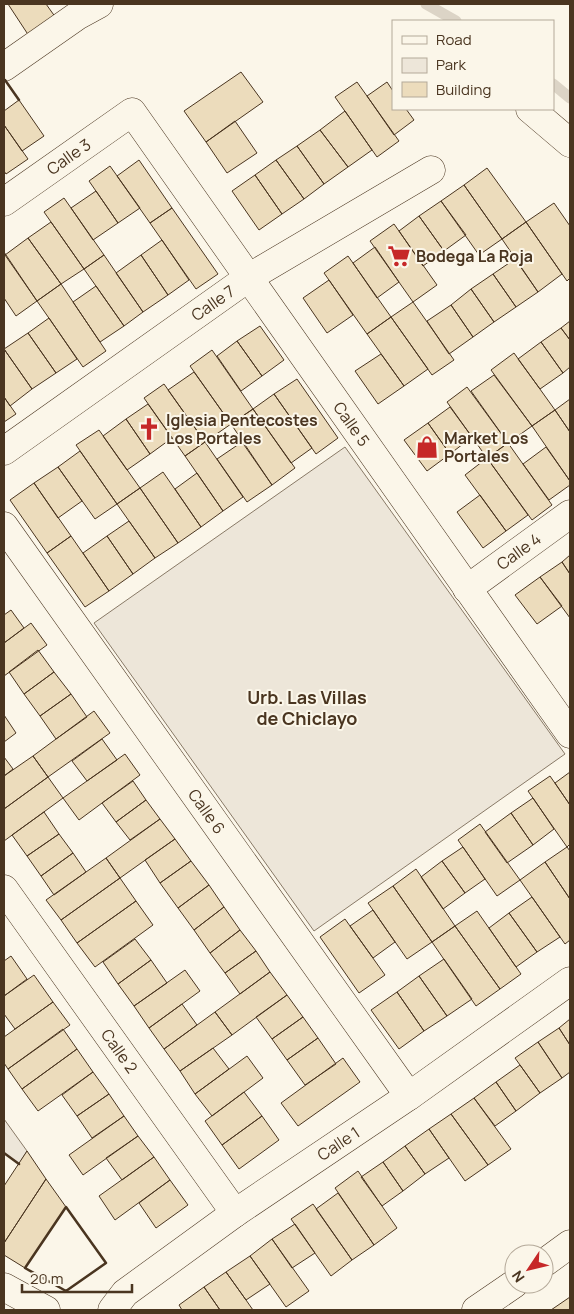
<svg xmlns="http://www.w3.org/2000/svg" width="574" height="1314" font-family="Manrope,sans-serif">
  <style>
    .green { fill: #ede6d9; stroke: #887966 }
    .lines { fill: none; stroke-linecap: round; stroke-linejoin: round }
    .stream { stroke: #dcd4c6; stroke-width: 11 }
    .building { fill: #ecdcbc; stroke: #4a3520 }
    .street-casing { stroke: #4a3520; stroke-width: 29 }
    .secondary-casing { stroke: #4a3520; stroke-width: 29 }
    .street { stroke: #fbf6e9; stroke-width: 28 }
    .secondary { stroke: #fbf6e9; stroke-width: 28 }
    .wall { stroke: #4a3520; stroke-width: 2.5 }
    .labels { text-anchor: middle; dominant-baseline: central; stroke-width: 4; stroke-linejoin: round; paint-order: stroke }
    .street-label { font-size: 16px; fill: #4a3520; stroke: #fbf6e9 }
    .poi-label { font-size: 16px; font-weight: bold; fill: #4a3520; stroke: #fbf6e9; text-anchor: start }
    .neighbourhood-label { font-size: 18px; font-weight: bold; fill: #4a3520; stroke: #fbf6e9 }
  </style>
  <rect width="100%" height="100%" fill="#fbf6e9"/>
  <path class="green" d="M345 447 565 754 314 931 94 623Z
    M4 1119 27 1151 19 1164 4 1153Z"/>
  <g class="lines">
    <path class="stream" d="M426 4 456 21
      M553 84 570 98"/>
  </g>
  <path class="building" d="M8 4H46L56 18 29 36Z
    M241 72 263 102 206 142 184 111Z
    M357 82 399 141 377 157 335 97Z
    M387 82 393 91V109H406L414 120 394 135 367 96Z
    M19 100 44 136 22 151 4 125V111Z
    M345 111 372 150 348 167 320 130Z
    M235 121 257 153 227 173 206 142Z
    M4 125 28 159 6 174 4 171Z
    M320 130 348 167 324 184 297 146Z
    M297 146 324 184 304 199 276 160Z
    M139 160 172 208 150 223 117 176Z
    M276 160 304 199 282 214 255 175Z
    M110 166 140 208 118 223 89 181Z
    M487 168 526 222 502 239 464 185Z
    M255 175 282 214 259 230 232 191Z
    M464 185 502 239 479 255 441 201Z
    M96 191 118 223 93 240 71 208Z
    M64 198 104 255 84 269 44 212Z
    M441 201 466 235 444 251 419 216Z
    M554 203 570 226V278L567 281 526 222Z
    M172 208 218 274 196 289 150 223Z
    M419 216 444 251 423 266 399 231Z
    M51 222 84 269 61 284 28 238Z
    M526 222 562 274 538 292 502 239Z
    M394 224 437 285 413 302 370 241Z
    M28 238 61 284 37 301 5 255Z
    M162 240 189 280 168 295 141 255Z
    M375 247 399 282 377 298 353 263Z
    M4 252 37 301 16 316 4 298Z
    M104 255 143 312 124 326 84 269Z
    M141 255 168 295 143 312 116 273Z
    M348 256 391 317 367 334 324 273Z
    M515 259 538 292 516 307 493 274Z
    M493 274 516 307 494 322 471 289Z
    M329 280 353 315 327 333 303 298Z
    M61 284 106 351 83 367 37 301Z
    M96 286 124 326 100 342 73 302Z
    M471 289 494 322 473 337 451 305Z
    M413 302 454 360 432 375 391 317Z
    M451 305 473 337 449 354 427 321Z
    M391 317 428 369 404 386 367 334Z
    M49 318 77 359 56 373 28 333Z
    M570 321V340L561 328Z
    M260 326 284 360 262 376 237 341Z
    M561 328 570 340V367L563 373 541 342Z
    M28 333 56 373 32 389 4 349Z
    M237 341 262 376 241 391 217 356Z
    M541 342 563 373 540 389 518 359Z
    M4 349 32 389 10 406 4 397Z
    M212 350 253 409 231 424 190 366Z
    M514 353 555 410 532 426 491 370Z
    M381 354 404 386 378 404 355 371Z
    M194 372 231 424 205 442 168 390Z
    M494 375 532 426 508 443 471 391Z
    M297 379 338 438 316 454 274 394Z
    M164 384 205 442 185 456 144 398Z
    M467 387 508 443 487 458 447 402Z
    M274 394 312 448 291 463 253 409Z
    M4 397 16 414 4 422Z
    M570 399V432L555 410Z
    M148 404 172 438 150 454 126 419Z
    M450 407 472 437 450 454 428 423Z
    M253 409 295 468 272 485 231 424Z
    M555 410 570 432V481L532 426Z
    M126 419 150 454 127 470 103 436Z
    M428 423 450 454 427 471 404 440Z
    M99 430 140 488 117 504 76 445Z
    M205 442 243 497 223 511 185 456Z
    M242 442 272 485 247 502 217 459Z
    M508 443 552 505 532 520 487 458Z
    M546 447 570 481V485L549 500 523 464Z
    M80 451 117 504 95 519 58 467Z
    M487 458 528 515 506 531 465 475Z
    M58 467 82 501 58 518 34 483Z
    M163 472 201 527 178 543 140 488Z
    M197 473 223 511 201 527 175 489Z
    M34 483 71 536 47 553 10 500Z
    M140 488 178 543 155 558 117 504Z
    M480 495 506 531 483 548 457 512Z
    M129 521 155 558 133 574 107 536Z
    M71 536 109 591 85 607 47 553Z
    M107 536 133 574 109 591 83 553Z
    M570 555V574L562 562Z
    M562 562 570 574V618L540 577Z
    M540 577 562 606 537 624 515 595Z
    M11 610 24 628 4 643V615Z
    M31 623 47 645 4 676V643Z
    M38 650 54 672 24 694 9 672Z
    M54 672 71 694 40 716 24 694Z
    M71 694 87 717 56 739 40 716Z
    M94 711 110 733 48 777 33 756Z
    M4 715 16 733 4 742Z
    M102 739 117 760 87 781 72 761Z
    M125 754 140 775 79 820 63 798Z
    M33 756 48 777 4 809V776Z
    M4 757 13 769 4 776Z
    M570 772V805L555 783Z
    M550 776 570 805V844L567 847 528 791Z
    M48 777 63 798 4 841V809Z
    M133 781 146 800 116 822 102 803Z
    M533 798 554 829 533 845 511 813Z
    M146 800 160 819 130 840 116 822Z
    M44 812 59 834 27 856 12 835Z
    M511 813 533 845 507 863 485 832Z
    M160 819 175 839 120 878 106 858Z
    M480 824 520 880 497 896 458 840Z
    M59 834 73 853 41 876 27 856Z
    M175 839 191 861 160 883 145 860Z
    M463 847 485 879 465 893 442 861Z
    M567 847 570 851V899L545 862Z
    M73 853 86 872 54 895 41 876Z
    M106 858 120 878 61 920 46 900Z
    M191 861 209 885 178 908 160 883Z
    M442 861 465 893 443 909 421 877Z
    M545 862 570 899V940L565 944 520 880Z
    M416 869 455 926 432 942 393 886Z
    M120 878 136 901 77 943 61 920Z
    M209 885 224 907 194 930 178 908Z
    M393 886 432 942 407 959 368 903Z
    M532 897 560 937 537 952 509 913Z
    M136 901 153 925 95 967 77 943Z
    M224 907 240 930 210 953 194 930Z
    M373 910 395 942 373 958 350 926Z
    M477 911 521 974 500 989 455 926Z
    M509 913 537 952 516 967 489 928Z
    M345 919 385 975 359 993 320 937Z
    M455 926 500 989 476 1006 432 942Z
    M240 930 256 951 225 973 210 953Z
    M135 939 151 960 118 984 103 962Z
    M256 951 270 972 240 994 225 973Z
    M11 956 27 979 4 996V961Z
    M444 959 472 999 447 1016 419 976Z
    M151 960 167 983 134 1006 118 984Z
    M185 970 200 991 149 1028 134 1006Z
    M270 972 287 995 232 1035 215 1012Z
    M34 975 53 1002 15 1029 4 1014V996Z
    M419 976 447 1016 424 1031 397 992Z
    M397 992 424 1031 399 1049 371 1010Z
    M287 995 303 1017 272 1039 256 1017Z
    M53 1002 70 1025 8 1069 4 1063V1037Z
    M182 1004 197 1025 164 1049 149 1028Z
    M215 1012 232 1035 180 1071 164 1049Z
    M303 1017 318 1038 287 1060 272 1039Z
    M570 1019V1045L559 1028Z
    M559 1028 570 1045V1072L562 1078 538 1042Z
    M63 1029 77 1049 22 1089 8 1069Z
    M318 1038 336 1064 305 1085 287 1060Z
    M538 1042 562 1078 540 1093 515 1058Z
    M213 1048 229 1069 195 1094 180 1071Z
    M77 1049 93 1072 38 1111 22 1089Z
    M247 1056 263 1078 212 1116 195 1094Z
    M343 1058 360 1082 298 1126 281 1103Z
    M520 1065 540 1093 516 1111 496 1082Z
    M93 1072 109 1094 77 1116 62 1095Z
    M496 1082 516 1111 495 1126 474 1098Z
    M244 1092 262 1116 222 1145 205 1121Z
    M109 1094 124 1116 92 1138 77 1116Z
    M474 1098 511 1149 488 1165 451 1114Z
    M451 1114 488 1165 465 1181 429 1129Z
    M124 1116 138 1136 83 1175 69 1155Z
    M262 1116 279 1140 239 1169 222 1145Z
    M429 1129 449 1158 425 1174 405 1146Z
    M138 1136 154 1157 122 1180 106 1158Z
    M405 1146 425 1174 403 1191 383 1162Z
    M27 1151 46 1179 4 1243V1186Z
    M154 1157 170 1180 115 1220 99 1196Z
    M383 1162 403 1191 382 1206 361 1177Z
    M358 1171 397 1228 374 1245 335 1188Z
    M46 1179 66 1207 25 1268 4 1255V1243Z
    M170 1180 188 1205 156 1228 139 1203Z
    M338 1193 374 1245 352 1260 316 1209Z
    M313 1204 352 1260 331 1276 291 1219Z
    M295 1224 315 1253 292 1268 272 1239Z
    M272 1239 309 1291 286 1307 250 1256Z
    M250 1256 270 1284 246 1300 226 1272Z
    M226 1272 246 1300 253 1310H220L204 1287Z
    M204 1287 220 1310H182L179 1305Z
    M570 1297V1310H551Z"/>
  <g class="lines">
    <defs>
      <g id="street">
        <path d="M530 109 570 143"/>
        <path id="s1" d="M4 202 132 112 570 734"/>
        <path id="s2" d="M4 451 248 278 431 170"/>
        <path id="s3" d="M4 526 409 1096"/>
        <path id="s4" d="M467 589 570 514"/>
        <path id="s5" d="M4 889 235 1213"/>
        <path d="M544 1263 570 1244"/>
        <path d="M4 1287 46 1310"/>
        <path id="s6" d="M112 1310 125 1293 235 1213 409 1096 570 981"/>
        <path d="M476 1310 514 1284"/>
      </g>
      <path id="secondary" d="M4 67 77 16 99 4"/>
    </defs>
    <use href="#street" class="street-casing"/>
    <use href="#secondary" class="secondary-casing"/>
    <use href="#street" class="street"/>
    <use href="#secondary" class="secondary"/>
    <path class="wall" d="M4 81 5 80 19 100
      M4 1153 19 1164
      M66 1207 106 1263 66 1291 25 1268Z"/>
  </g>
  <defs>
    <symbol id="supermarket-bare" viewBox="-9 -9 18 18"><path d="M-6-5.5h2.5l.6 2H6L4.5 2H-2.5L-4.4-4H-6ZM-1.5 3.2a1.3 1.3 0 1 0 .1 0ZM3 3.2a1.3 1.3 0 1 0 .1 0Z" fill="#c62828" stroke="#fbf6e9" stroke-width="2.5" paint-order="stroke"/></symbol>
    <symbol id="church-bare" viewBox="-9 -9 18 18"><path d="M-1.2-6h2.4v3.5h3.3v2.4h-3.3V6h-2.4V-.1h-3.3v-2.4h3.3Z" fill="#c62828" stroke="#fbf6e9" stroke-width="2.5" paint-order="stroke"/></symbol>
    <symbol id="shop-bare" viewBox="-9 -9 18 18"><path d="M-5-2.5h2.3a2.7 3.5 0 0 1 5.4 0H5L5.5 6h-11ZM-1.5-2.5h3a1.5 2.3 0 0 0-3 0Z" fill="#c62828" stroke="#fbf6e9" stroke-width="2.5" paint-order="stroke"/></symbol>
  </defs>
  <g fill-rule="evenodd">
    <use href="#supermarket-bare" x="383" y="240" width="32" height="32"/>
    <use href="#church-bare" x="133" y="413" width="32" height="32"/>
    <use href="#shop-bare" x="411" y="431" width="32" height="32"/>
  </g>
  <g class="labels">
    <g class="street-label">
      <text stroke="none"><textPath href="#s1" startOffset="79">Calle 3</textPath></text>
      <text stroke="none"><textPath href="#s2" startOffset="256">Calle 7</textPath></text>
      <text stroke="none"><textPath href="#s1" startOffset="538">Calle 5</textPath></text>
      <text stroke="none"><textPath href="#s4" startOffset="64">Calle 4</textPath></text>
      <text stroke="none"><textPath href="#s3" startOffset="350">Calle 6</textPath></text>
      <text stroke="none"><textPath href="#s5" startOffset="199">Calle 2</textPath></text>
      <text stroke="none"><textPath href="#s6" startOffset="282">Calle 1</textPath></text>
    </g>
    <g class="poi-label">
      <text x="416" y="256">Bodega La Roja</text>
      <text x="166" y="420">Iglesia Pentecostes<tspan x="166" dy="18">Los Portales</tspan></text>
      <text x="444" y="438">Market Los<tspan x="444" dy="18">Portales</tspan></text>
    </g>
    <g class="neighbourhood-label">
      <text x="307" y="697">Urb. Las Villas<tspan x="307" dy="21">de Chiclayo</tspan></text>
    </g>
  </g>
  <rect width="574" height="1314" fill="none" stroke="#4a3520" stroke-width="10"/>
  <rect x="392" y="20" width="162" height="90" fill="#fbf6e9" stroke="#b4a999"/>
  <rect x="402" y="36" width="25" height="8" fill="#fbf6e9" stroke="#b4a999"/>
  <text x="436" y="45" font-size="15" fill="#4a3520">Road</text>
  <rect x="402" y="58" width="25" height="15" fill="#ede6d9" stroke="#b4a999"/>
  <text x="436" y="70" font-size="15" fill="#4a3520">Park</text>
  <rect x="402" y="82" width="25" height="15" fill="#ecdcbc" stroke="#b4a999"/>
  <text x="436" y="95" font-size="15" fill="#4a3520">Building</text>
  <g transform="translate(529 1269) rotate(235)"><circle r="24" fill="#fbf6e9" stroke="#b4a999"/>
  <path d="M0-4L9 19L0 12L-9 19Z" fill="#c62828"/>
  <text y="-8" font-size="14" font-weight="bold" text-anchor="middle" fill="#4a3520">N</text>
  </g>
  <path d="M22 1284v8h110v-8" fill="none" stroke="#4a3520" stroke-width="2.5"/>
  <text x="30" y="1284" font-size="15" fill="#4a3520" stroke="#fbf6e9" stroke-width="4" paint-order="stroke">20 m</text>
</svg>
